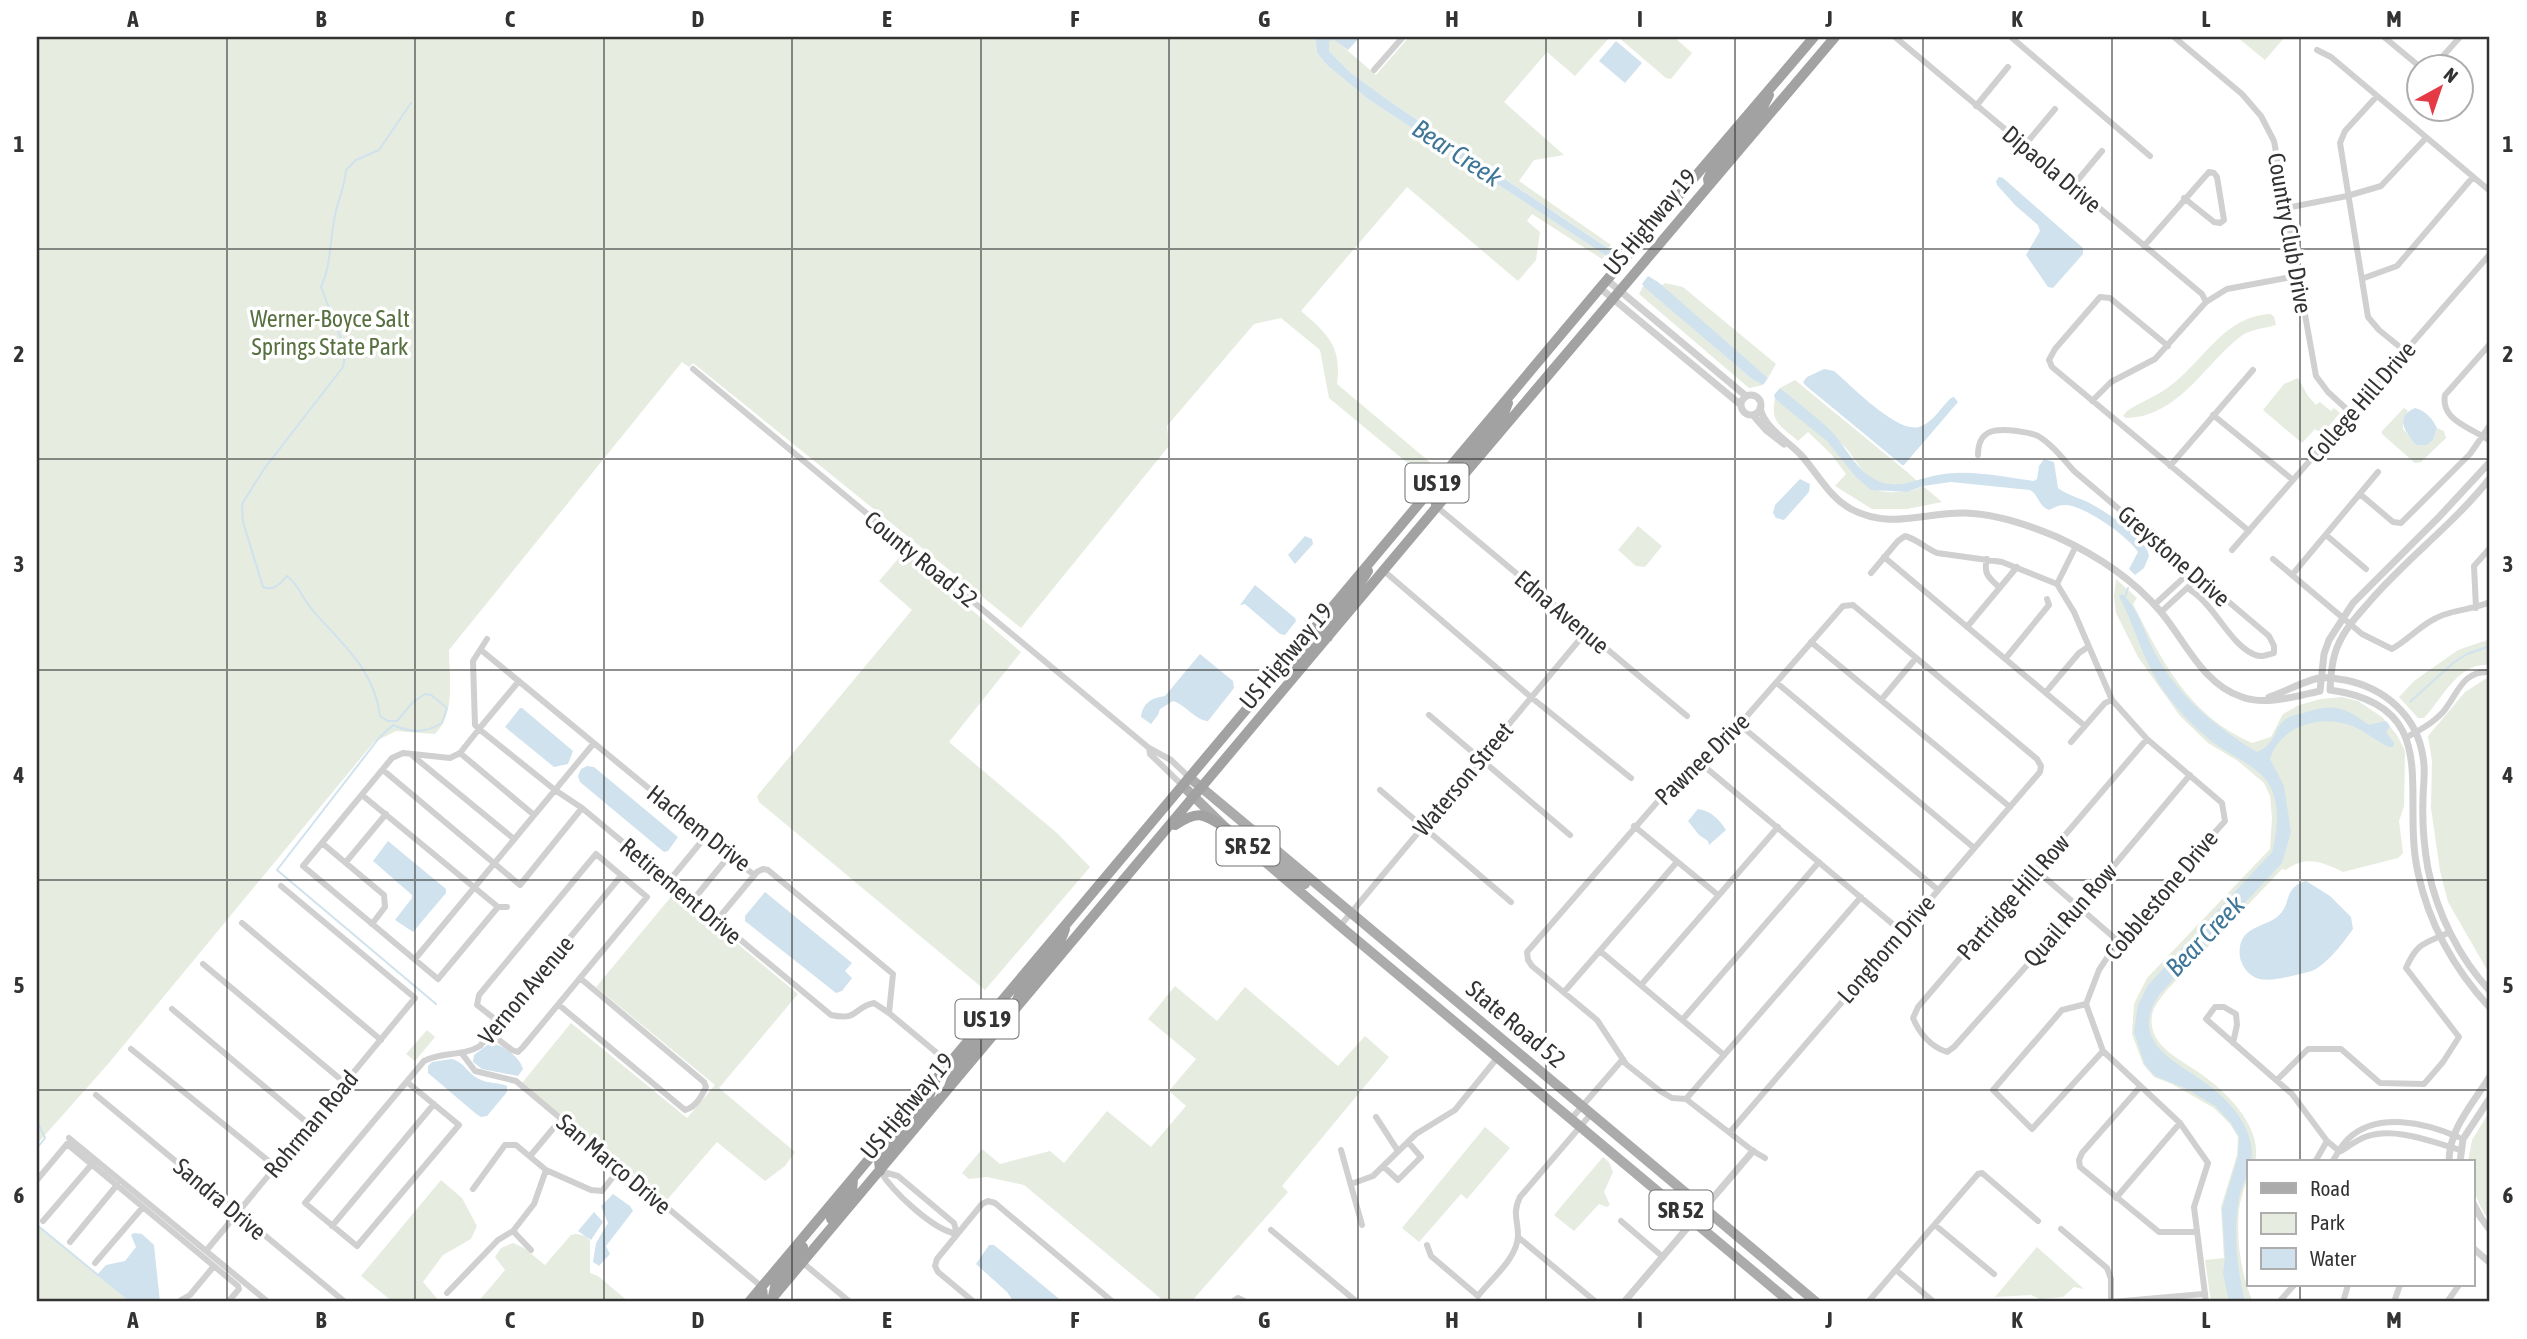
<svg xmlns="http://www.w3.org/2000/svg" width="2527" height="1339" font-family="'Asap Condensed',sans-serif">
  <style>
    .green { fill: #e6ecdf }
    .water { fill: #cfe2ee }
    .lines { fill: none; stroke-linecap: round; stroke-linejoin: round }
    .stream { stroke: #cfe2ee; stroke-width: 2 }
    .minor { stroke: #d0d0d0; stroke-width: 6 }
    .tertiary { stroke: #d0d0d0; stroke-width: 7 }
    .primary { stroke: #ababab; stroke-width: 10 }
    .trunk { stroke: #a2a2a2; stroke-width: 10 }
    .grid { fill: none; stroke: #333; stroke-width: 2; stroke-opacity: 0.55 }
    .labels { text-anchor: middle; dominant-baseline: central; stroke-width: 7; stroke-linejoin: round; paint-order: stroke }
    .shield { fill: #fff; stroke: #707070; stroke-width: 2 }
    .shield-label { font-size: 23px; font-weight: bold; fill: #333 }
    .street-label { font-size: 24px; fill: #333; stroke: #fff }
    .park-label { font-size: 24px; fill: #56703f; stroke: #fff }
    .water-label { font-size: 26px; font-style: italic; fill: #3f7597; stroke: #fff }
    .neatline { fill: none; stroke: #333; stroke-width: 2.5 }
    .grid-label { font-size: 23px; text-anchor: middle; font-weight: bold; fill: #333 }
  </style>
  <rect width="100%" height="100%" fill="#fff"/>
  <path class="green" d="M37 37H1315L1317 53 1327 65 1368 99 1605 255 1602 259 1532 214 1527 221 1540 232 1536 260 1518 281 1407 187 1301 311C1328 334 1342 347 1337 384L1431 463 1428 470 1422 475 1329 398 1320 350 1281 318 1254 324 1167 426 1169 446 1021 628 693 363 689 367 682 362 449 650C449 677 456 713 435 734L396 731 374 742 108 1064 37 1144Z
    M1409 37H1610L1575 76 1547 52 1504 102 1564 155 1534 160 1519 181 1611 245 1608 248 1392 103 1351 73 1329 51V42L1333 38 1376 75Z
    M1618 37H1674L1692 53 1671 79 1666 78Z
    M2237 37H2285L2265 60Z
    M1665 283 1683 287 1776 364 1768 378 1661 286Z
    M1643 286 1752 379 1763 385 1749 388 1639 294Z
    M2271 314 2274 317 2276 325C2265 328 2248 330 2240 337 2204 365 2178 417 2126 418L2123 416 2127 411C2139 403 2154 397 2166 389 2203 364 2222 316 2271 314Z
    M2298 378 2308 396 2316 405 2320 402 2331 411 2334 408 2340 413 2322 434 2315 429 2302 443 2263 410 2284 384Z
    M1795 380 1906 471 1917 481C1904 484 1891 486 1879 482 1862 476 1856 459 1845 447 1824 426 1803 407 1780 388Z
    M1775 399C1792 412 1811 425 1827 440 1850 464 1860 495 1896 492 1906 492 1914 491 1923 486L1942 502 1907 509H1872L1835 486 1846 474 1831 454 1808 432 1798 441C1781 426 1770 423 1775 399Z
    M2404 408 2408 411 2403 419V429L2416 445H2427L2433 440 2437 428 2444 431 2446 438 2421 462 2415 463 2382 434V431Z
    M1638 526 1662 546 1645 567 1636 566 1618 550Z
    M904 552 1021 652 949 742 1057 833 1090 867 985 990 759 802 757 796 912 610 879 581Z
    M2116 579 2137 598 2133 604C2162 661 2189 716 2252 743L2271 737 2283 714 2299 705 2321 699 2342 697 2358 701 2382 717 2397 735 2405 751 2404 806 2399 821 2403 853 2398 858 2343 872C2322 862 2306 855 2286 870L2282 869 2166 991C2161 998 2153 1007 2152 1015 2148 1042 2172 1055 2192 1068 2221 1086 2264 1125 2255 1162H2249C2249 1180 2241 1193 2239 1210 2236 1239 2241 1276 2253 1302H2211L2205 1260 2224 1258 2221 1207 2237 1155 2238 1137 2230 1124 2214 1108 2172 1084 2154 1077 2143 1064 2132 1034 2134 1004 2147 978 2270 849 2272 818 2270 796 2264 783 2238 761 2208 743 2180 716 2138 657 2116 613 2114 597Z
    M2490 639V665C2459 661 2442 699 2424 718H2418L2399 697 2414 681 2458 650Z
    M2490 676V975L2448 902 2440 871 2431 808 2432 761 2428 736 2465 692Z
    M675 892 798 994 719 1088 795 1152 785 1166 765 1181 717 1142 666 1201 522 1083 571 1023 687 1118 715 1085 596 987Z
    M1175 986 1217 1021 1245 987 1338 1066 1365 1036 1389 1057 1282 1186 1288 1192 1191 1302H1165L1024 1185 987 1177 969 1179 962 1173 982 1149 1000 1164 1050 1151 1064 1163 1107 1111 1151 1147 1186 1106 1169 1091 1196 1059 1148 1019Z
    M427 1030 435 1037 415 1061 406 1054Z
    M2490 1111V1221C2474 1199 2473 1189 2473 1162H2468L2472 1140Z
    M1485 1127 1510 1148 1467 1199 1461 1194 1419 1242 1402 1228Z
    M1603 1157 1609 1162 1613 1172 1604 1192 1610 1205 1607 1207 1599 1204 1574 1231 1554 1215Z
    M441 1180 462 1198 477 1226 471 1239 443 1255 423 1282 440 1302H393L361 1276Z
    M37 1225 130 1302H37Z
    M576 1234 586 1236 590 1241V1273L598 1276 629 1302H559L549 1299 541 1302H478L505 1270 495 1257 501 1248 513 1243 524 1248 545 1265 571 1235Z
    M2037 1247 2084 1289 2074 1287 2063 1297 2040 1299 2031 1295 1995 1297Z"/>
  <path class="water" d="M1315 37H1360L1348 50 1333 39 1329 42V51L1351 73 1392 103 1615 253 1611 259 1368 99 1327 65 1317 53Z
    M1616 41 1642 63 1625 83 1599 61Z
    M1999 177 2003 178 2083 248V254L2053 288 2048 287 2026 255 2040 231 2038 225 2016 206 1997 185 1996 181Z
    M1648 276 1658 282 1768 378 1763 385 1752 379 1645 288 1642 284Z
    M1824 369 1834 371C1851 385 1896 433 1919 427 1933 423 1941 407 1951 398L1954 397 1958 402 1904 465H1902L1805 385 1803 382 1807 377Z
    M1780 388C1798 403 1817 417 1833 433 1847 449 1857 471 1876 480 1894 490 1915 480 1933 476 1967 468 2001 477 2034 481L2037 479 2039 466 2044 459 2054 462 2058 488C2068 496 2082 498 2093 505 2108 513 2148 540 2149 556L2144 568 2135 575 2129 569 2138 552C2129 537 2083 504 2064 505 2058 505 2054 508 2049 510 2038 506 2039 495 2030 490L1951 482 1923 486 1907 492 1871 490 1856 477 1827 441 1775 399 1774 395Z
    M2415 408C2426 411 2432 418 2437 428L2433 440 2427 445H2416C2405 432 2394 417 2415 408Z
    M1800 479 1810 484 1809 492 1784 520 1776 518 1773 513 1775 505Z
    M1305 536 1312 539 1313 544 1295 564 1288 555Z
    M1255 585 1295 618 1296 621 1285 635 1280 634 1245 604 1240 605Z
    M2122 594C2139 608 2145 636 2156 655 2179 697 2217 728 2257 752 2278 743 2272 729 2286 719 2291 715 2300 714 2307 712 2336 703 2345 708 2369 725L2386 721 2390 726 2386 732 2394 743 2393 747H2389C2374 740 2362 728 2346 724 2316 715 2279 728 2270 759L2284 786 2291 832 2282 863 2159 995C2129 1041 2172 1059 2204 1082 2229 1099 2257 1130 2251 1162H2249C2249 1176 2241 1186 2239 1199 2233 1233 2237 1268 2245 1302H2229L2223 1273 2225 1258 2222 1209 2238 1156 2239 1137 2231 1123 2215 1106 2187 1089 2155 1076 2145 1065 2134 1032 2138 1005 2148 985 2272 852C2278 830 2281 799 2266 780 2254 765 2233 756 2218 746 2196 730 2174 707 2159 684 2142 657 2134 624 2119 596Z
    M1200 654 1233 681 1234 688 1208 721C1195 720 1186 705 1173 701L1160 709 1158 715 1151 724 1141 717C1143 702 1152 698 1165 696Z
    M520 708H522L573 751 568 764 554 767 505 727Z
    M587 766 594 767 678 837 668 851 664 852 580 782 578 776 581 769Z
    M1698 809C1711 811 1719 819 1726 830L1709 845 1708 841 1699 835 1688 821Z
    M388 841 446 889V893L413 932 395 920 412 898V895L373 861Z
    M2306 881 2330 896 2351 917 2353 929C2343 943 2331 959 2316 969 2311 972 2302 973 2296 975 2274 980 2251 987 2241 961 2239 956 2239 945 2242 940 2248 927 2267 925 2277 917 2293 904 2282 888 2306 881Z
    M765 892 852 963 845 971 852 978 842 991 836 993 745 921V916Z
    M490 1043C502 1044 520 1057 523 1069L518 1076 482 1069 473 1062 474 1055Z
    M452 1059C464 1062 468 1074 479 1079 488 1084 498 1082 507 1086V1092L487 1116 481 1117 475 1113 428 1073V1066L432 1062Z
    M613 1194 630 1206 633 1211 606 1246 610 1254 599 1266 593 1262 596 1243 608 1223 601 1206Z
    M594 1212 603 1222 591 1240 578 1231Z
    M134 1233 142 1234 154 1245 160 1302H130L97 1275 106 1265 125 1261 136 1247 131 1235Z
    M989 1245H994L1063 1302H1014L1007 1292 976 1264Z"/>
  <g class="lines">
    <path class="stream" d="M411 103 379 150 356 160 346 170C345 184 341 193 337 207 329 234 333 261 321 287L346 352 343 367 264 469 242 504 243 522 263 587C274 591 280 584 287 576 298 584 302 597 310 607 339 642 374 667 380 716L388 721H397L413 702 425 694 431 695 447 708 442 723C426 733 411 733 393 725L379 738 277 870 436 1004
      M2125 597 2128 588
      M2410 702 2453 663 2467 654 2490 646
      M37 1121 45 1138 37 1148
      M37 1225 98 1275"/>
    <path class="minor" d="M1895 37 2202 294 2206 302
      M2011 37 2150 156
      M2174 37 2242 94 2261 116 2274 141 2316 376 2328 392 2351 413
      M2384 37 2419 66
      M2317 50 2331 57 2490 191
      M2434 66 2460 37
      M1374 70 1403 37
      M2377 96 2345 131 2340 143 2368 317 2379 330 2406 352
      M1976 106 2008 67
      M2024 146 2055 109
      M2072 187 2102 151
      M2286 208 2347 196 2381 186 2426 138
      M2144 246 2209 172 2214 173 2217 177 2224 220 2220 223 2214 222 2184 198
      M2364 278 2397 266 2473 177
      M2490 344 2445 395C2440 421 2473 428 2490 441
      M2168 346 2110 298 2100 297 2055 349 2049 360 2052 367 2249 531
      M693 369 1149 748
      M2092 401 2111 382 2155 359 2206 302 2227 289 2297 276
      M2213 415 2293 480
      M1978 455C1978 429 1996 428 2017 431 2024 432 2032 433 2038 436 2052 444 2063 459 2074 471L2269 636 2274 646V653C2267 655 2261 658 2253 654 2228 642 2215 604 2187 588
      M2170 466 2253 370
      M2360 494 2393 522 2401 523 2470 454 2490 425
      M1437 507 1687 716
      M2326 535 2366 569
      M2232 550 2490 254
      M1884 557 2085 726
      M1987 559C1983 574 1989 578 1999 587
      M2273 559 2362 634 2392 649C2410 639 2423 622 2443 615 2459 609 2475 609 2490 602
      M1384 571 1532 698 1631 778
      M1871 573 1898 541 1905 536C1917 539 1925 548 1937 553L2002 562 2057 584
      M2292 575 2378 472
      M2057 584 2074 612 2112 700 2147 739 2222 803 2225 821 2118 941 2099 970 2086 1004 2103 1051 2180 1123 2208 1163 2194 1207 2206 1302
      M2057 584 2076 546
      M2154 605 2191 571
      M2476 608 2474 566 2490 548
      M2161 612 2199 577
      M1967 627 2017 567
      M487 639 473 661 475 725 479 729 460 753 450 758 403 753 392 758 303 866 438 979 498 907
      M1811 642 2010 807
      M481 650 754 875
      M2005 659 2049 605 2047 599
      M519 681 479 729 555 790 582 808 831 1015C860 1021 853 1007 874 1003L889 1013 949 1063
      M1777 683 1973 847
      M2046 692 2079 653 2088 647
      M1881 700 1916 658
      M1429 715 1570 835
      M1740 725 1937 889
      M2407 737C2420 730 2433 723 2443 712 2458 694 2462 670 2490 672
      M2147 739 1918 1007 1913 1018C1919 1033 1931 1047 1947 1052L1954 1047 2080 906 2190 775
      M2071 742 2105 703 2112 700
      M460 753 534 815
      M413 756 514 839
      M1699 762 1901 931
      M383 770 520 885 582 808
      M1183 786 1150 754 1149 748 1171 760 1190 778
      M1380 790 1511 902
      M362 795 498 907H507
      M1634 826 1718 895
      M322 843 384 895 385 907 372 924
      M346 862 386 814
      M2036 870 2118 941
      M669 881 706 836
      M693 900 730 855
      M717 920 757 872 763 869 768 870 893 974 889 1013
      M242 923 381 1040
      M1340 926 1586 632
      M1600 951 1724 1055
      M415 959 594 743
      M203 964 345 1083
      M1641 985 1778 827
      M1564 992 1677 862
      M2086 1004 2062 1010 1993 1090 2032 1129 2103 1051
      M559 1005 685 1110C696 1107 701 1097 706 1087L704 1082 580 978
      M172 1009 310 1125
      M1683 1019 1819 862
      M491 1034 512 1050 518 1052 523 1047 647 897 596 854 479 995 477 1005 500 1023
      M2233 1043 2237 1025 2236 1014 2224 1007H2215L2206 1019 2292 1094 2327 1141 2339 1151
      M131 1049 276 1167
      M463 1055 475 1071 516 1081 762 1287
      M2277 1080 2308 1049H2341L2380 1083 2424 1084 2443 1062 2459 1037 2406 968C2418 941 2425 944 2450 932
      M407 1082 459 1125 357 1246 305 1203 424 1061C443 1051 462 1057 480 1046L621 876
      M2140 1087 2082 1153 2079 1160 2080 1167 2159 1232H2196
      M96 1095 345 1302
      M1686 1099 1861 897
      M1376 1117 1398 1151
      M1571 1119 1623 1059
      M1730 1132 2040 772 2041 766 2037 759 1853 605 1843 606 1719 748 1685 770 1527 952 1528 960 1532 966 1597 1020 1626 1064 1660 1091 1672 1098 1686 1099 1753 1151 1765 1158
      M69 1138 268 1302
      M1341 1150 1362 1225
      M2341 1151C2349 1146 2357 1140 2365 1137 2394 1126 2432 1142 2460 1150
      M531 1155 561 1119
      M2315 1162 2327 1141
      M2332 1162C2337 1155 2341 1145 2348 1139 2377 1111 2426 1123 2458 1137
      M1384 1167 1398 1180 1421 1157 1408 1142
      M880 1171 898 1176 954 1223 957 1234
      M880 1171C893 1192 933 1230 957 1234
      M37 1180 67 1144 238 1286 239 1289 228 1302
      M1351 1184 1373 1176 1416 1134 1455 1110 1498 1057
      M473 1189 505 1145H516L546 1170 591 1190 602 1191 620 1168
      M2116 1198 2180 1123
      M43 1221 92 1164
      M1621 1221 1663 1257
      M1935 1225 1994 1274
      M332 1226 434 1104
      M2061 1229 2107 1268 2111 1279V1302
      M1271 1230 1357 1302
      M513 1231 531 1250
      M1518 1237 1596 1302
      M70 1242 117 1185
      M1427 1245 1431 1256 1478 1296C1491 1279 1518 1258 1518 1235 1518 1219 1512 1214 1520 1197L1591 1114
      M206 1251 415 998 281 886
      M95 1263 143 1207
      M803 1263 850 1302
      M1896 1270 1934 1302
      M447 1293 498 1240 513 1231 534 1204 546 1170
      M181 1300 190 1295 214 1266
      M974 1302 938 1272 935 1266 937 1259 982 1204 988 1201 995 1203 1113 1302
      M1232 1302 1238 1298 1246 1302
      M1868 1302 1978 1174 1982 1173 2038 1221
      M2112 1302 2203 1294
      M2279 1302 2294 1285
      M2343 1302 2348 1285
      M2394 1302 2400 1285
      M2447 1302 2459 1285"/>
    <path class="tertiary" d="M1607 280 1746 396
      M1600 288 1741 405
      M1741 405a10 10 0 1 1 20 0a10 10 0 1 1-20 0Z
      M1760 408C1765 429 1788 441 1801 455 1818 474 1829 497 1851 509 1890 530 1925 512 1965 513 1995 514 2029 525 2057 537 2094 554 2133 579 2160 611 2185 640 2202 684 2242 697 2266 706 2296 696 2320 691L2324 654 2329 640 2353 603 2439 517 2490 462
      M1753 415 1766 430 1784 444
      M2490 478C2455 523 2408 557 2371 600 2359 614 2346 627 2339 643 2332 657 2331 674 2330 690 2446 706 2400 793 2418 873 2429 924 2455 970 2490 1008
      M2269 697C2285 692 2301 682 2319 678 2327 676 2337 679 2345 680 2385 688 2417 716 2423 757 2426 772 2423 785 2423 800 2422 823 2424 846 2428 869 2437 913 2459 958 2490 991
      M2449 1162C2449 1128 2473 1104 2490 1076
      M2460 1162 2463 1139 2490 1098
      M2473 1203 2481 1218 2490 1230
      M2473 1248 2490 1263
      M1624 1302 1753 1151"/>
    <path class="primary" d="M1190 778 1816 1302
      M1183 786 1227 829 1340 926 1790 1302
      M1271 865H1279L1305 884"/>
    <path class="trunk" d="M1709 185 1708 179 1713 168 1761 111 1769 95
      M1436 506V500L1439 493 1503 416 1508 403
      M1328 637C1327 614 1357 592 1368 571
      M1292 675C1298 656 1322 644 1320 622
      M1175 825C1199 809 1204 814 1227 829
      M1014 1012C1018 978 1056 961 1065 929
      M949 1087C958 1057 988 1041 995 1012
      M880 1171 879 1160 882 1155 928 1100 932 1088
      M831 1219 852 1193 853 1179
      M773 1296 776 1282 803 1247
      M749 1302 1600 288 1814 37
      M760 1302 763 1297 762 1287
      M769 1302 1461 478 1835 37"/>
  </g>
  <path class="grid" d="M227 37V1302M415 37V1302M604 37V1302M792 37V1302M981 37V1302M1169 37V1302M1358 37V1302M1546 37V1302M1735 37V1302M1923 37V1302M2112 37V1302M2300 37V1162M37 249H2490M37 459H2490M37 670H2490M37 880H2490M37 1090H2490M2300 1285V1302"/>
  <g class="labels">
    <g class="shield">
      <rect x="1405.5" y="463.5" width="63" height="39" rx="5"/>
      <rect x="1216.5" y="826.5" width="63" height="39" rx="5"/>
      <rect x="955.5" y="999.5" width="63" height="39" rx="5"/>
      <rect x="1649.5" y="1190.5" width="63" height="39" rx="5"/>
    </g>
    <g class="shield-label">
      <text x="1437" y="483">US 19</text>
      <text x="1248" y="846">SR 52</text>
      <text x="987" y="1019">US 19</text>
      <text x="1681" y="1210">SR 52</text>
    </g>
    <g class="street-label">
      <text transform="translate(2052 169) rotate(40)">Dipaola Drive</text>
      <text transform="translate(1650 222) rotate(-50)">US Highway 19</text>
      <text transform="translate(2290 233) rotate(80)">Country Club Drive</text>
      <text transform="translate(2361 402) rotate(-49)">College Hill Drive</text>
      <text transform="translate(2174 556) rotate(41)">Greystone Drive</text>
      <text transform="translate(921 559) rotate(39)">County Road 52</text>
      <text transform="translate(1562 612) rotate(40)">Edna Avenue</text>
      <text transform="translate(1286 656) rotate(-50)">US Highway 19</text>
      <text transform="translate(1702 759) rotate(-44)">Pawnee Drive</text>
      <text transform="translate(1463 779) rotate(-50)">Waterson Street</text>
      <text transform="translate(699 828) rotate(38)">Hachem Drive</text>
      <text transform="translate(681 891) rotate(40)">Retirement Drive</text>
      <text transform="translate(2161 895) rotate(-50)">Cobblestone Drive</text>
      <text transform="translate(2013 897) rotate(-49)">Partridge Hill Row</text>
      <text transform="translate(2070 915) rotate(-49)">Quail Run Row</text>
      <text transform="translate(1886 949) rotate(-49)">Longhorn Drive</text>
      <text transform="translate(526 990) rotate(-50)">Vernon Avenue</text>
      <text transform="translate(1516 1024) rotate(40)">State Road 52</text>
      <text transform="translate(907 1106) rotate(-50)">US Highway 19</text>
      <text transform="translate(311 1124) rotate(-50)">Rohrman Road</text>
      <text transform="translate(614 1164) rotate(40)">San Marco Drive</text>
      <text transform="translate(220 1199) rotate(40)">Sandra Drive</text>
    </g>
    <g class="park-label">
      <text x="330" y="318">Werner-Boyce Salt<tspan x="330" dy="28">Springs State Park</tspan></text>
    </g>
    <g class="water-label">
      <text transform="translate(1457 153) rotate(33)">Bear Creek</text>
      <text transform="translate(2205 936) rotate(-46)">Bear Creek</text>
    </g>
  </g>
  <rect width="2527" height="1339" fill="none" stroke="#ffffff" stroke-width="77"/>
  <rect x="2247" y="1160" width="228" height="126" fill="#ffffff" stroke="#adadad" stroke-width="2"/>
  <rect x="2261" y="1183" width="35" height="10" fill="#ababab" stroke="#adadad" stroke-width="2"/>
  <text x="2310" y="1196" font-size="21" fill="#333333">Road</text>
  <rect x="2261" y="1213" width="35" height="21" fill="#e6ecdf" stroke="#adadad" stroke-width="2"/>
  <text x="2310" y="1230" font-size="21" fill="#333333">Park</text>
  <rect x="2261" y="1248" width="35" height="21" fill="#cfe2ee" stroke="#adadad" stroke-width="2"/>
  <text x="2310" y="1266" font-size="21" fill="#333333">Water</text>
  <g transform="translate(2440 88) rotate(40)"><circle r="33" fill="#ffffff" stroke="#adadad" stroke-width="2"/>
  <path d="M0-5L12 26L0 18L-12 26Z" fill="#e63946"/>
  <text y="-10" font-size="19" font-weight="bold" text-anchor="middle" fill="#333333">N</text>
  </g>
  <rect x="38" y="38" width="2450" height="1262" class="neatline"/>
  <g class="grid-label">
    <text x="133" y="27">A</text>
    <text x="321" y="27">B</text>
    <text x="510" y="27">C</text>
    <text x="698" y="27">D</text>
    <text x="887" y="27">E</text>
    <text x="1075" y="27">F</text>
    <text x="1264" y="27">G</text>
    <text x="1452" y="27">H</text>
    <text x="1640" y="27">I</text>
    <text x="1829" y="27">J</text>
    <text x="2017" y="27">K</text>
    <text x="2206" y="27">L</text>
    <text x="2394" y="27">M</text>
    <text x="19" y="152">1</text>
    <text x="2508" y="152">1</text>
    <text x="19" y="362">2</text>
    <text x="2508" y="362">2</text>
    <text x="19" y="572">3</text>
    <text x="2508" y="572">3</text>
    <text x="19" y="783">4</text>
    <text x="2508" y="783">4</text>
    <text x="19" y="993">5</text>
    <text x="2508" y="993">5</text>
    <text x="19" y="1203">6</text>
    <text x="2508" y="1203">6</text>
    <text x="133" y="1328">A</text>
    <text x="321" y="1328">B</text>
    <text x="510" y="1328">C</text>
    <text x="698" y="1328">D</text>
    <text x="887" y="1328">E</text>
    <text x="1075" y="1328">F</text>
    <text x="1264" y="1328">G</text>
    <text x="1452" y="1328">H</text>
    <text x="1640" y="1328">I</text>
    <text x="1829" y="1328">J</text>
    <text x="2017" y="1328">K</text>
    <text x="2206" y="1328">L</text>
    <text x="2394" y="1328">M</text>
  </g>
</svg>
